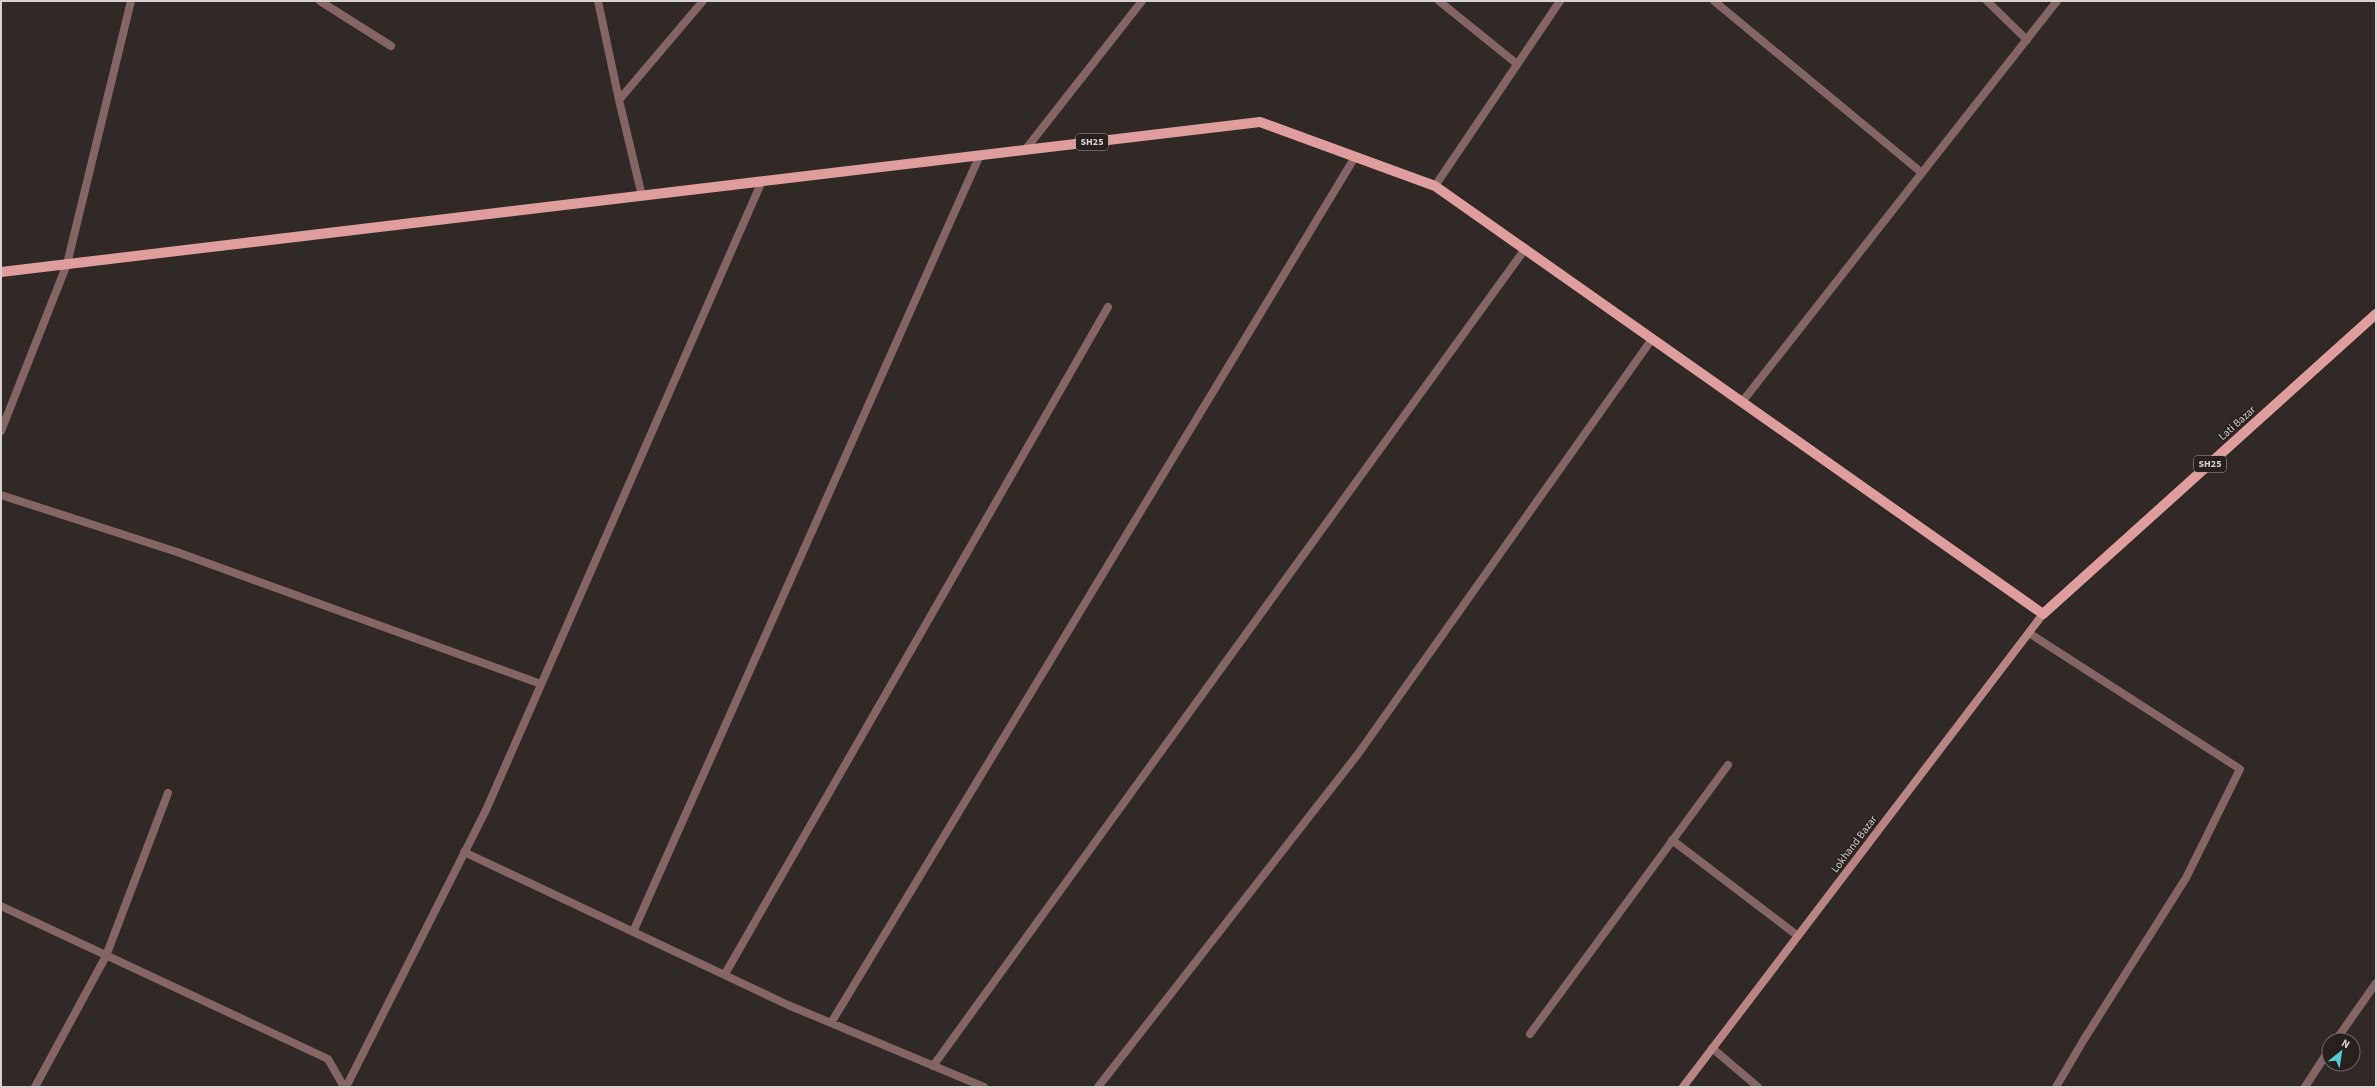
<svg xmlns="http://www.w3.org/2000/svg" width="2377" height="1088" font-family="'Source Sans 3',sans-serif">
  <style>
    .lines { fill: none; stroke-linecap: round; stroke-linejoin: round }
    .service { stroke: #856564; stroke-width: 8 }
    .minor { stroke: #856564; stroke-width: 8 }
    .secondary { stroke: #b88584; stroke-width: 8 }
    .primary { stroke: #df9e9d; stroke-width: 10 }
    .labels { text-anchor: middle; dominant-baseline: central; stroke-width: 3; stroke-linejoin: round; paint-order: stroke }
    .shield { fill: #27201c; stroke: #a29c99; stroke-width: 1 }
    .shield-label { font-size: 10px; font-weight: bold; fill: #d7d1cf }
    .street-label { font-size: 11px; fill: #d7d1cf; stroke: #27201c }
  </style>
  <rect width="100%" height="100%" fill="#312926"/>
  <g class="lines">
    <path class="service" d="M1714 1 1922 173
      M1987 1 2027 40"/>
    <path class="minor" d="M320 1 391 46
      M598 1 619 100 642 196
      M1439 1 1517 64
      M619 100 703 1
      M1025 150 1142 1
      M1435 186 1560 1
      M1742 402 2057 1
      M1 431 67 264 131 1
      M1 495 177 552 541 684
      M2029 633 2240 769 2186 878 2083 1041 2056 1087
      M1672 840 1798 936
      M464 852 788 1005 984 1087
      M1 906 328 1059 344 1087
      M633 932 980 155
      M725 974 1108 307
      M831 1023 1355 157
      M1530 1034 1728 765
      M2336 1040 2376 983
      M1712 1048 1758 1087
      M933 1066 1525 249
      M35 1087 106 956 168 793
      M346 1087 486 810 762 181
      M1098 1087 1358 754 1652 339
      M2305 1087 2329 1050"/>
    <path class="secondary" d="M1683 1087 2043 614"/>
    <path class="primary" d="M1 272 1260 122 1435 186 2043 614 2376 314"/>
  </g>
  <g class="labels">
    <g class="shield">
      <rect x="1076" y="134" width="32" height="16" rx="3"/>
      <rect x="2194" y="456" width="32" height="16" rx="3"/>
    </g>
    <g class="shield-label">
      <text x="1092" y="142">SH25</text>
      <text x="2210" y="464">SH25</text>
    </g>
    <g class="street-label">
      <text transform="translate(2237 423) rotate(-42)">Lati Bazar</text>
      <text transform="translate(1854 844) rotate(-53)">Lokhand Bazar</text>
    </g>
  </g>
  <rect width="2377" height="1088" fill="none" stroke="#d7d1cf" stroke-width="4"/>
  <g transform="translate(2341 1052) rotate(30)"><circle r="19" fill="#27201c" stroke="#6d6764"/>
  <path d="M0-3L7 15L0 10L-7 15Z" fill="#52cbd7"/>
  <text y="-6" font-size="11" font-weight="bold" text-anchor="middle" fill="#d7d1cf">N</text>
  </g>
</svg>
